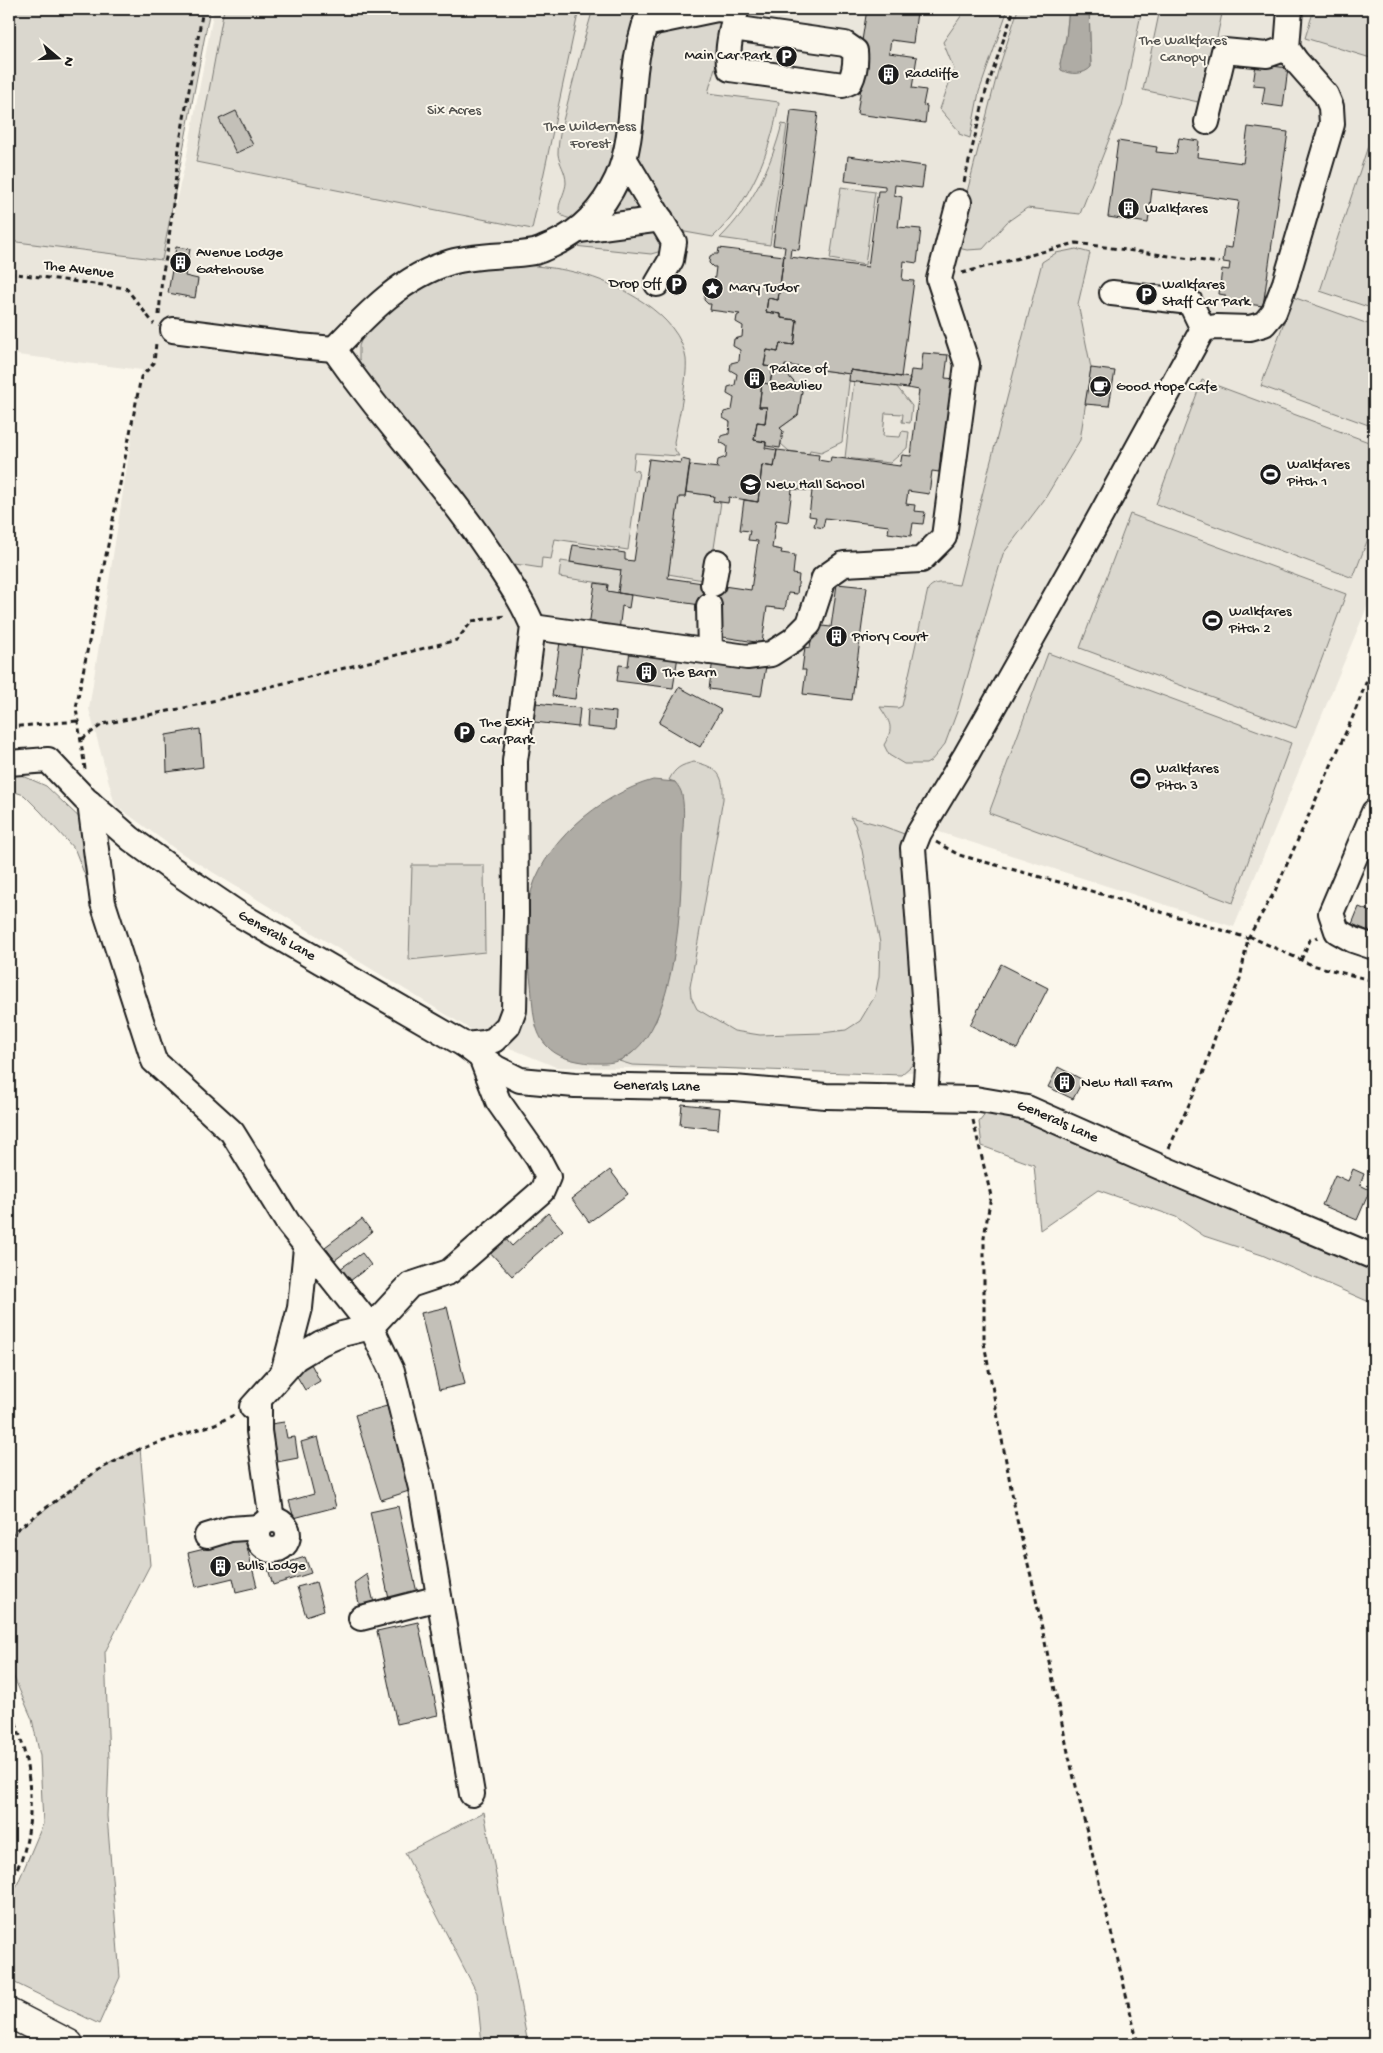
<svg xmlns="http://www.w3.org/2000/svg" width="1383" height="2053" font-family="'Gochi Hand',sans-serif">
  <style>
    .built { fill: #eae6dc }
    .green { fill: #dad7ce; stroke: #7b7a75 }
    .water { fill: #afaca5; stroke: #74726e }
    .building { fill: #c3c0b8; stroke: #1c1c1c }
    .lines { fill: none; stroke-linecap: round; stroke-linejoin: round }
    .minor-casing { stroke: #1c1c1c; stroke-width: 28 }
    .highway-casing { stroke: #1c1c1c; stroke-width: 31 }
    .path { stroke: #1c1c1c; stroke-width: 3; stroke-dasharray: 5 4; stroke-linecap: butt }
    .minor { stroke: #fbf7ec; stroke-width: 24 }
    .highway { stroke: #fbf7ec; stroke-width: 28 }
    .labels { text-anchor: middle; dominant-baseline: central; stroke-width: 4; stroke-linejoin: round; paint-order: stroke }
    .park-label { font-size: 15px; fill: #555451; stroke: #fbf7ec }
    .poi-label { font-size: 15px; fill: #1c1c1c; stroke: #fbf7ec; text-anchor: start }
    .street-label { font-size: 15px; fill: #1c1c1c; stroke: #fbf7ec }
  </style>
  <rect width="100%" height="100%" fill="#fbf7ec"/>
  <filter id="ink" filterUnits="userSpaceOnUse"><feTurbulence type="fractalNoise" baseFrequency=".02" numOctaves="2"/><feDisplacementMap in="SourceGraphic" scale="10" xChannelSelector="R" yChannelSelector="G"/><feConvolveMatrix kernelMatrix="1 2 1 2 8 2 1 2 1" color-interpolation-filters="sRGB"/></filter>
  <g filter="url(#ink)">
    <path class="built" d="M214 9H1374V590L1234 927 933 830 906 860 917 1072 556 1067 483 1037 178 851 115 805 89 709 142 370 9 354V241L162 259 186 160Z"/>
    <path class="green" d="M9 9H210L162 260 9 241Z
      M224 9H579L532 229 196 162Z
      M593 9H644L616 157 594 201 573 219C547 216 565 198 566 183 566 171 559 164 558 154 558 136 564 118 568 101 576 70 584 39 593 9Z
      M966 9H1008L979 92 970 138 959 134V131L940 109 954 69 943 42Z
      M1018 9H1069L1066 38 1060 64 1091 67 1089 9H1142L1122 106 1080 214 1027 208 1007 222 983 249 967 250 953 247 998 71Z
      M1160 9H1223L1203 103 1143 90Z
      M1314 9H1374V59L1305 38Z
      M700 18 728 20 708 93 779 102C771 151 750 203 713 237L685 232 676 226 635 160 646 59 653 42 666 29Z
      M782 124 787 125 770 245 720 238C752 206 771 167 782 124Z
      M1374 128V309L1320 291Z
      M627 175 653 215 596 223Z
      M841 187 875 192 865 265 830 259Z
      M658 224 665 247 658 252 651 254 574 246 587 233Z
      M1076 249 1090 253 1078 304 1091 368 1080 440 1044 500 1003 554 958 709 945 744 931 761 926 764H904L889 755 884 745C894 727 891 724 880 707L898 708 902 706 928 589C936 579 948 584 959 585L1042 262 1056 253Z
      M509 263C532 266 555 267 578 273 617 283 680 314 686 359 688 378 678 421 674 442L675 450 679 456 635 453 633 470 639 471 628 550 555 539 551 559 542 558 541 568 515 564 514 570 359 367V346L363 336 370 326 411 291 457 270Z
      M1293 297 1374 326V427L1261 386Z
      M785 365 850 374 842 442 821 452 810 450 809 454 789 451 781 444 783 431 780 428 798 415 802 391 784 371Z
      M1202 380 1374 444V523L1353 578 1156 504Z
      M854 381 897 387 912 406 910 423 902 422 903 414 885 413 883 436 900 437 902 431 909 432 907 448 890 463 845 458Z
      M686 492 714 496 713 501 721 502 709 581 668 574 679 497H685Z
      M1130 514 1346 594 1296 728 1080 648Z
      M561 561 621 570 618 593 607 591 608 584 559 577Z
      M1048 653 1291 743 1233 903 989 813Z
      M694 762C718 767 724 775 723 799L690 987 691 997 697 1009 734 1031 760 1035 822 1033 846 1030 860 1021 875 996 879 976 880 943 862 850 855 825 850 817 880 825 907 835 917 1057 911 1066 901 1075 632 1065 619 1061 632 1053 656 1021 664 997 673 959 680 897 683 808 675 782 669 780C675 768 681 765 694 762Z
      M12 771 46 786 85 823 93 896 75 850 41 812 24 795 9 790V772Z
      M412 865H484L485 952 409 960Z
      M987 1112 1017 1113 1374 1260V1304L1262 1255 1204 1236 1176 1217 1098 1190 1040 1230 1034 1165 982 1146 979 1122Z
      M140 1448 150 1565 105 1652 109 1760 107 1816 120 1977 99 2024 9 1980V1899L17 1885 43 1824 40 1756 32 1719 9 1666V1540L19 1529 97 1471Z
      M484 1812 528 2044H482L477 1993 405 1853Z"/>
    <path class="water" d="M1069 9H1089L1091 67C1084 75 1070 75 1061 70L1060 64 1066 38Z
      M653 780 675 782C679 787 681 790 682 795 685 810 683 826 682 841 682 869 681 899 678 927 673 967 662 1043 620 1060 611 1064 599 1063 590 1063 574 1061 557 1058 546 1045 532 1030 533 1003 531 984 528 957 525 928 529 901 539 845 601 794 653 780Z"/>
    <path class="building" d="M867 9H901L917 12 913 43 891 40 889 53 917 57 912 88 926 90 923 105 927 106 925 123 857 114 865 61 859 60Z
      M1256 64 1288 68 1283 107 1262 104 1265 86 1253 85Z
      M791 110 818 113 799 250 791 249 790 257 868 267 878 191H885V186L845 181 848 156 925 166 922 188 895 185 894 195 902 197 898 227 921 229 917 263 904 261 902 280 914 281 901 377 850 370V374L785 365 784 371 802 391 798 415 780 428 783 431 780 448 766 446V442L754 440 757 422 765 423 767 407H759L762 383 770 384 773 367 764 366 767 350 778 352 780 343 794 345 797 320 781 318V314L766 312 768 298 778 300 785 247 773 245Z
      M236 111 253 145 236 153 219 119Z
      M1248 127 1288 132 1263 306 1225 301V295L1219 294 1222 269 1229 270 1230 263 1223 262 1225 247 1232 248 1239 201 1152 189 1148 223 1108 217 1118 141 1157 147 1156 152 1176 154 1179 138 1199 141 1197 157 1243 163Z
      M176 247 190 249 185 276 198 279 195 298 168 293Z
      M719 248 784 256 778 300 768 298 766 312 781 314V318L797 320 794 345 780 343 778 352 767 350 764 366 773 367 770 384 762 383 759 407H767L765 423 757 422 754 440 766 442 765 448 777 450 774 467 762 465 758 502 729 497 728 503 713 501 714 496 686 492 690 465 719 468 717 466 718 460 726 457 727 446 720 442 721 436 729 434 730 422 723 418 724 412 732 410 734 398 727 394 728 387 735 385 737 374 730 370 731 363 739 361 740 350 733 346 734 339 742 337 743 326 736 322 737 316 740 314 710 310 711 304H708L704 300 705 294 713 292 716 267H713L709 263 710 256 714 254H718Z
      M923 353 948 355 945 378 956 379 948 452 941 451 939 472 932 471 929 494 908 491 906 504 915 505 914 511 925 512 923 524 913 523 911 536 888 533 889 526 825 518 823 528 814 526 816 517 809 516 812 491 792 489 788 522 776 520 772 548 782 550 781 553 795 555 793 574 799 575 797 594 788 593 785 609 767 607 762 643 710 635 714 607 618 593 621 570 570 562 573 545 625 553V560L634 561 649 459 681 463 682 459 690 461 685 497H679L668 578 751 590 758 541 748 540 750 531 740 530 744 500 758 502 762 465 774 467 777 450 819 455 818 460 830 462 831 457 900 466 902 455 911 456 919 390 908 388 911 370 921 371Z
      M1091 368 1115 371 1109 406 1085 404Z
      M850 370 910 378 908 388 849 381Z
      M595 583 608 585 607 591 631 595 629 608 622 606 619 631 589 627Z
      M837 584 867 587 852 700 803 694 806 670H802L805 647 810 648 813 625 831 627Z
      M560 642 582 645 575 699 552 696Z
      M630 650 678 656 673 688 617 681 619 665 628 666Z
      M713 659 766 666 761 696 709 689Z
      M679 687 721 710 700 747 659 723Z
      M527 702 580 708 578 727 525 721Z
      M588 709 616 712 615 730 587 727Z
      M200 729 203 767 167 772 166 735Z
      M1359 907 1374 913V933L1352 924Z
      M1001 964 1048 988 1017 1049 970 1025Z
      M1058 1067 1083 1080 1073 1099 1048 1087Z
      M682 1104 720 1108 718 1129 680 1125Z
      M1353 1169 1364 1174 1360 1185 1370 1190 1357 1220 1322 1205 1335 1175 1348 1181Z
      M610 1170 628 1194 589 1222 572 1199Z
      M548 1213 563 1230 512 1276 487 1249 503 1236 512 1246Z
      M362 1219 372 1232 335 1260 325 1247Z
      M362 1253 371 1265 350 1281 340 1269Z
      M447 1307 465 1384 439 1390 421 1313Z
      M311 1364 320 1381 305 1390 295 1373Z
      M387 1406 412 1490 381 1500 355 1415Z
      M284 1422 287 1438 295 1437 298 1458 277 1462 271 1424Z
      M318 1437 336 1507 294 1518 289 1501 314 1494 301 1442Z
      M398 1506 417 1593 389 1599 370 1512Z
      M245 1539 257 1587 236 1592 233 1578 196 1587 188 1553Z
      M305 1557 311 1573 273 1585 268 1569Z
      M367 1574 374 1603 360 1607 354 1583Z
      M316 1582 324 1610 306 1616 297 1587Z
      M418 1622 438 1715 397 1724 377 1631Z"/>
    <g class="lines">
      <defs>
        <g id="minor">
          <path d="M645 24 717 9 736 11"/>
          <path d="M733 28 845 44 855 51C856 62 855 72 850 82L843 85 730 69C725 50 733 27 736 9"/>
          <path d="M1207 122 1224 51 1267 55 1287 48"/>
          <path d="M625 160 674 242 671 260 657 284"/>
          <path d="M579 230 661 219"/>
          <path d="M1112 293 1190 302 1203 329 1216 327 1250 328 1264 324 1274 312 1285 283 1332 124 1331 107 1326 95 1296 61 1287 48 1290 9"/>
          <path d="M173 330 299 346 334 349"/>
          <path d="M334 349C384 423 449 488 497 564 510 584 524 604 533 627L515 761 516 913 514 1010 508 1026 494 1040 484 1043 465 1045"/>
          <path d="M334 349C368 313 403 276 451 262 479 254 507 257 534 252 540 251 546 247 552 245 581 232 603 209 617 179 632 146 631 107 635 71 637 50 643 29 650 9"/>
          <path d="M713 584 717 562"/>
          <path d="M709 606 710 652"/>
          <path d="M533 627 747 657 771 654 793 640 809 624 824 578 844 564 921 560 944 537 967 364 939 279 959 202"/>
          <path id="s1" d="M9 763 48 760 85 799 131 839 172 869 237 913 465 1045 496 1068 520 1080 575 1085 734 1088 826 1096 975 1099 1027 1108 1160 1167 1374 1257"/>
          <path d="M90 803 103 903 154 1061 232 1132 288 1223 371 1327 392 1371 421 1488 472 1794"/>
          <path d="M1374 812 1331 913 1337 931 1353 940 1374 947"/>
          <path d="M925 1098 928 1050 913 848 919 833 966 755 1089 537 1203 329"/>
          <path d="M284 1369 300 1308 306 1248"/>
          <path d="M259 1400V1431L272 1520"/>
          <path d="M252 1407 296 1358 321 1343 342 1334 371 1327 410 1285 449 1272 542 1191 548 1177 538 1158 498 1101 481 1057"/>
          <circle cx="273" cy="1535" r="15"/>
          <path d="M207 1536 230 1529 260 1527"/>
          <path d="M361 1618 439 1598"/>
        </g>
        <path id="highway" d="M9 2013 69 2044"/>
      </defs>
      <use href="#minor" class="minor-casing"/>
      <use href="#highway" class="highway-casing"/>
      <path class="path" d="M964 182 986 91 1014 9
        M9 273 126 288 154 324
        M962 273 1076 243 1219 263
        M159 315 162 276 167 253 172 213 179 147 203 9
        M9 727 78 721
        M82 739 103 724 184 708 457 640 472 621 506 616
        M85 769 76 708 141 377 154 363 156 343
        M936 842 959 855 1081 888 1248 938
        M1249 936 1312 965 1374 981
        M1301 960 1310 940 1318 937
        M973 1120 991 1196 984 1237V1343L1017 1520 1032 1580 1069 1757 1138 2044
        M1169 1148 1203 1074 1217 1031 1240 979 1248 938 1275 891 1354 714 1374 662
        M9 1535 98 1470 140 1449 215 1424 234 1415
        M9 1706C29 1751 38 1810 22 1858 19 1866 13 1874 9 1882"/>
      <use href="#minor" class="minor"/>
      <use href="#highway" class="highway"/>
    </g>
  </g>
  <defs>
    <symbol id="parking-disc" viewBox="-11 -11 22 22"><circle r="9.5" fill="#1c1c1c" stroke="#fbf7ec"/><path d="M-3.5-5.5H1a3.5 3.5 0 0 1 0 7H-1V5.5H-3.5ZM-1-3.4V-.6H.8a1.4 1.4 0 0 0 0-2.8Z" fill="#fff"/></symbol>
    <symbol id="building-disc" viewBox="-11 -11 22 22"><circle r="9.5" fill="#1c1c1c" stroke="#fbf7ec"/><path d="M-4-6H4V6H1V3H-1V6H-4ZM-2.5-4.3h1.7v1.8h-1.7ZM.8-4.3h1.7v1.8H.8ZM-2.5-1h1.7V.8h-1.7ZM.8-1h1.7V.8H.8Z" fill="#fff"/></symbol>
    <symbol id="sight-disc" viewBox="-11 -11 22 22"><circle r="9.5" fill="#1c1c1c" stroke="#fbf7ec"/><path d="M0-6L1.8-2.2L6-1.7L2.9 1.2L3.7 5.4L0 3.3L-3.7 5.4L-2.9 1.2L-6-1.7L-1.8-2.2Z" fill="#fff"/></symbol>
    <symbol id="cafe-disc" viewBox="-11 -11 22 22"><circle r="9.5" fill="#1c1c1c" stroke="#fbf7ec"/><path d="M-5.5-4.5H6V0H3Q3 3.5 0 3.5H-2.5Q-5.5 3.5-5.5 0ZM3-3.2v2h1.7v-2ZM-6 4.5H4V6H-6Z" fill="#fff"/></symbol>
    <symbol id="stadium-disc" viewBox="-11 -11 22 22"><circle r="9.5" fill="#1c1c1c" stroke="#fbf7ec"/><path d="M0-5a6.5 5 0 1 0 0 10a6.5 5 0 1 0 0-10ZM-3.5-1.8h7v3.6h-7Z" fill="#fff"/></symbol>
    <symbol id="school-disc" viewBox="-11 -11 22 22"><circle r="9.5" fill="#1c1c1c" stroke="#fbf7ec"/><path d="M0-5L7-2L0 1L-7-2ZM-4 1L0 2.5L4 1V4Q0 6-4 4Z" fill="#fff"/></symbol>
  </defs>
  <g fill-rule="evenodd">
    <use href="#parking-disc" x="774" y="44" width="25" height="25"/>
    <use href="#building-disc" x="876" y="62" width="25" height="25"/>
    <use href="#building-disc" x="1116" y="196" width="25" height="25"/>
    <use href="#building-disc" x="168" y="250" width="25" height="25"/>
    <use href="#parking-disc" x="664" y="272" width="25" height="25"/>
    <use href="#sight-disc" x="700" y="276" width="25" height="25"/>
    <use href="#parking-disc" x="1134" y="282" width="25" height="25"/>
    <use href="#building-disc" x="742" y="366" width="25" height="25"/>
    <use href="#cafe-disc" x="1088" y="374" width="25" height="25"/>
    <use href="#stadium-disc" x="1258" y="462" width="25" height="25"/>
    <use href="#school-disc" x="738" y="472" width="25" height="25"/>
    <use href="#stadium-disc" x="1200" y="608" width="25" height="25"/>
    <use href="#building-disc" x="824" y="624" width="25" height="25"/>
    <use href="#building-disc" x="634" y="660" width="25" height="25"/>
    <use href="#parking-disc" x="452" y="720" width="25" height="25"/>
    <use href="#stadium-disc" x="1128" y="766" width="25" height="25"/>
    <use href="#building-disc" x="1052" y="1070" width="25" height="25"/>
    <use href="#building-disc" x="208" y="1554" width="25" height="25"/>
  </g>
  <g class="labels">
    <g class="park-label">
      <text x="1183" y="41">The Walkfares<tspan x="1183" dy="17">Canopy</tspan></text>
      <text x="454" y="111">Six Acres</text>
      <text x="590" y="127">The Wilderness<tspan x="590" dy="17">Forest</tspan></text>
    </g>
    <g class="poi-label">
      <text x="771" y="56" text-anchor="end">Main Car Park</text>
      <text x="905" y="74">Radcliffe</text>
      <text x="1145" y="209">Walkfares</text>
      <text x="196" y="253">Avenue Lodge<tspan x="196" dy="17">Gatehouse</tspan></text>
      <text x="661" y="284" text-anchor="end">Drop Off</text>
      <text x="1162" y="285">Walkfares<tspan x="1162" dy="17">Staff Car Park</tspan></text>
      <text x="729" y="288">Mary Tudor</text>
      <text x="770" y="369">Palace of<tspan x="770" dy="17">Beaulieu</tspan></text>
      <text x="1116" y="387">Good Hope Cafe</text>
      <text x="1287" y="465">Walkfares<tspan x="1287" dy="17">Pitch 1</tspan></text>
      <text x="766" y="485">New Hall School</text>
      <text x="1229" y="612">Walkfares<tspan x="1229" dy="17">Pitch 2</tspan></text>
      <text x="852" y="637">Priory Court</text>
      <text x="663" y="673">The Barn</text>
      <text x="480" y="723">The Exit<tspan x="480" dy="17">Car Park</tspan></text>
      <text x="1156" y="769">Walkfares<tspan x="1156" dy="17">Pitch 3</tspan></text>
      <text x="1081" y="1083">New Hall Farm</text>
      <text x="237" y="1566">Bulls Lodge</text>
    </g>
    <g class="street-label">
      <text transform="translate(79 270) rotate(7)">The Avenue</text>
      <text stroke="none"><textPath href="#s1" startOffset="329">Generals Lane</textPath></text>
      <text stroke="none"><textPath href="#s1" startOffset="749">Generals Lane</textPath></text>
      <text stroke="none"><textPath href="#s1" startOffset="1154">Generals Lane</textPath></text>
    </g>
  </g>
  <rect width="1383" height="2053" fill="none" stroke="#fbf7ec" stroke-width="30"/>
  <rect x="15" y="15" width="1353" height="2023" fill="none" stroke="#1c1c1c" stroke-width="2" filter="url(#ink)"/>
  <g transform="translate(58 58) rotate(109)" stroke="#fbf7ec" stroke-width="4" paint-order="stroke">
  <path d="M0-4L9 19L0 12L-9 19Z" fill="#1c1c1c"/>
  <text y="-8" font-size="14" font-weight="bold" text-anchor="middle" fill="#1c1c1c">N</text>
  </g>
</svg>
